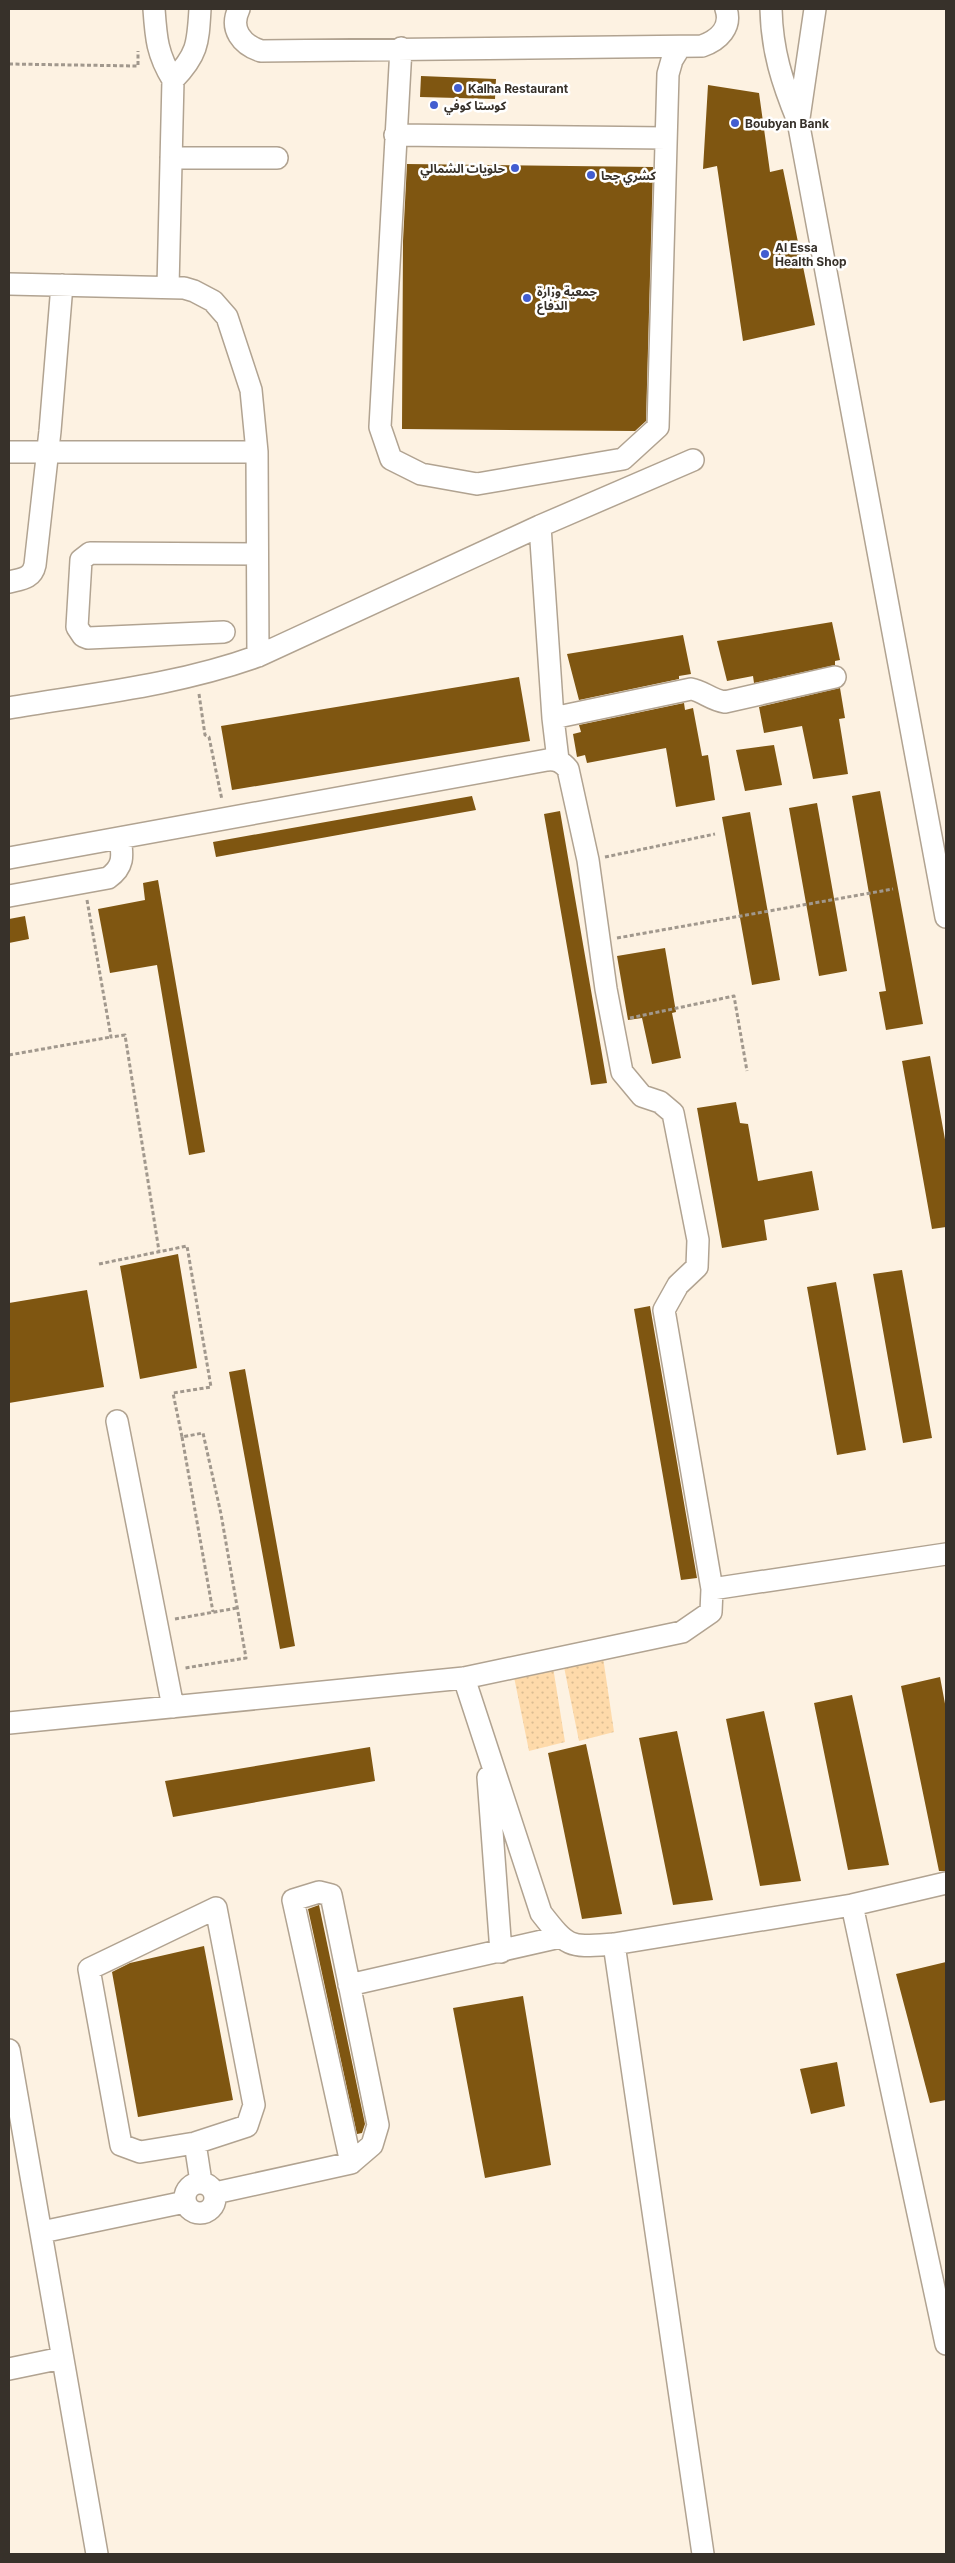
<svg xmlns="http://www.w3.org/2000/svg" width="955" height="2563" font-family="Inter,'Noto Sans Arabic',sans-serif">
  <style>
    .grass { fill: url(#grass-dots) }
    .building { fill: #7f5611 }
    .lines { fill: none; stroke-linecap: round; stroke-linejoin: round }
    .minor-casing { stroke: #b1a391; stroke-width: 24 }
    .path { stroke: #a1988d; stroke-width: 3; stroke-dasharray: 4 2.5; stroke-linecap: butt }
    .minor { stroke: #fff; stroke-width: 21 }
    .poi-dot { fill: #425dd0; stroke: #fff; stroke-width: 2 }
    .labels { text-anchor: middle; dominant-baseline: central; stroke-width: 5; stroke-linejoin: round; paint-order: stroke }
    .poi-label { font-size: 12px; font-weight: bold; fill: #37312a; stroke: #fff; text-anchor: start }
  </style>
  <defs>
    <pattern id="grass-dots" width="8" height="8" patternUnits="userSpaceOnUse" patternTransform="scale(1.25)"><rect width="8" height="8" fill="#fedaaa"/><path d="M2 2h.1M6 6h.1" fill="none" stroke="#dabc92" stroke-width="1.8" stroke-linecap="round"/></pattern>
  </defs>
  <rect width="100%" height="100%" fill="#fdf2e2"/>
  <path class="grass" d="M603 1657 614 1732 579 1741 563 1662Z
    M553 1667 565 1742 529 1751 513 1672Z"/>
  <path class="building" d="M421 76 496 79 495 99 420 97Z
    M708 85 759 93 770 172 783 169 815 325 743 341 717 166 703 169Z
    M407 164 653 167 646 421 635 431 402 429 403 241Z
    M832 622 840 660 835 661V665L754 683 753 676 727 681 717 641Z
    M683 635 691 674 679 676V679L579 700 567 654Z
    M519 677 530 741 232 790 221 726Z
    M840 688 845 718 839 719 848 774 813 779 802 726 764 733 759 707Z
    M684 703 685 710 693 708 702 756 708 755 715 800 676 807 666 748 587 763 585 755 577 757 573 734 581 732 579 725Z
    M774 745 782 785 745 791 736 750Z
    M880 791 923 1024 886 1030 879 992 886 991 852 796Z
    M472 796 476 810 216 857 213 842Z
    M817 803 847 971 819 976 789 808Z
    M560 811 607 1083 591 1085 544 814Z
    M750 812 780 980 752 985 722 817Z
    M158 880 205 1152 189 1155 157 965 110 973 98 909 145 900 143 883Z
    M25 916 29 939 9 943V919Z
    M665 948 676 1012 672 1013 681 1058 652 1064 642 1018 628 1020 617 956Z
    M930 1056 946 1145V1227L932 1229 902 1061Z
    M736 1102 740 1123 748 1124 758 1181 812 1171 819 1210 764 1220 767 1240 722 1248 697 1108Z
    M178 1254 197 1368 140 1379 120 1266Z
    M902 1270 932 1438 903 1443 873 1274Z
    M836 1282 866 1450 837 1455 807 1287Z
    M87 1290 104 1387 9 1403V1303Z
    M650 1306 697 1578 681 1580 634 1309Z
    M245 1369 295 1646 280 1649 229 1372Z
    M940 1677 946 1709V1871H939L901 1686Z
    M852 1695 889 1865 848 1870 814 1703Z
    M764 1711 801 1881 760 1886 726 1719Z
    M677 1731 713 1900 673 1905 639 1738Z
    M586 1744 622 1914 582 1919 548 1753Z
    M370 1747 375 1781 173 1817 165 1781Z
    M319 1905 365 2124 362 2133 357 2134 308 1909Z
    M204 1946 233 2100 138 2117 112 1972 130 1963Z
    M946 1962V2100L930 2103 896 1974Z
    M523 1996 551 2165 485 2178 453 2008Z
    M837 2062 845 2106 811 2114 800 2069Z"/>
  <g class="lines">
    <defs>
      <path id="minor" d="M154 9C156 38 157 54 173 80L168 287
        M239 9C229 29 242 45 261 51L702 46C719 40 732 27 726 9
        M771 9C772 51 782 82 798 121L946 917
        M401 48 380 427 391 459 421 474 477 484 623 459 658 427 668 74 672 60 680 47
        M173 80C198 54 198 43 200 9
        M799 118 815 9
        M395 135 666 138
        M171 158H277
        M9 284 184 288 194 291 213 301 227 317 251 390 257 452 258 656
        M9 452H257
        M540 526 553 718 558 760
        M9 582C21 579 32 579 35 565L50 431 62 285
        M224 632 88 638 83 636 77 627 81 560 90 553 257 554
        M9 708C92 694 178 685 258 656L540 526 693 460
        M553 718 691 689C703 691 711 700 725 702L835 677
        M9 858 547 760C557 759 562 762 568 769L588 860 606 989 622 1072 642 1096 660 1102 673 1113 698 1240 697 1267 678 1285 664 1310 712 1589 711 1612 682 1632 464 1678 9 1723
        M9 896 108 878C124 867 123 856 120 838
        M117 1421 173 1707
        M712 1589 946 1554
        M464 1678 541 1913C569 1949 569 1947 614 1944L852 1905 946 1883
        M488 1777 501 1952
        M852 1905 946 2344
        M216 1908 254 2105 247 2126 195 2143 140 2152 121 2145 89 1969Z
        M614 1944 703 2554
        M349 1985 560 1937
        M9 2050 97 2554
        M195 2143 201 2182
        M185 2198a15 15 0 1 1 30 0a15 15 0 1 1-30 0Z
        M215 2193 351 2163 372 2145 378 2125 331 1895 319 1892 293 1900 351 2163
        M42 2232 185 2202
        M9 2369 62 2358"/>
    </defs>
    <use href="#minor" class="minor-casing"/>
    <path class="path" d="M9 64 138 66V51
      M199 694 205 735 209 737 222 800
      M605 857 715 834
      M87 900 111 1037 125 1035 159 1251
      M617 938 893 889
      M630 1018 734 996 747 1071
      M9 1055 111 1037
      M99 1264 187 1246 211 1387 173 1393 182 1437 203 1433 221 1514 246 1658 185 1668
      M182 1437 213 1612
      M175 1619 237 1608"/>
    <use href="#minor" class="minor"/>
  </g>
  <g class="poi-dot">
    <circle cx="458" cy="88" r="5"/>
    <circle cx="434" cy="105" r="5"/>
    <circle cx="735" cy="123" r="5"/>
    <circle cx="515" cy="168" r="5"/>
    <circle cx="591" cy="175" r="5"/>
    <circle cx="765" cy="254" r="5"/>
    <circle cx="527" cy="298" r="5"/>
  </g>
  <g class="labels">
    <g class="poi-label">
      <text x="468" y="88">Kalha Restaurant</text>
      <text x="444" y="105">كوستا كوفي</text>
      <text x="745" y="123">Boubyan Bank</text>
      <text x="505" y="168" text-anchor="end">حلويات الشمالي</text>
      <text x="601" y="175">كشري جحا</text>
      <text x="775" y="247">Al Essa<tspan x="775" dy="14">Health Shop</tspan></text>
      <text x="537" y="291">جمعية وزارة<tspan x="537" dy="14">الدفاع</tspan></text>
    </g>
  </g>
  <rect width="955" height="2563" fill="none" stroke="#37312a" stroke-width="20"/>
</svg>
